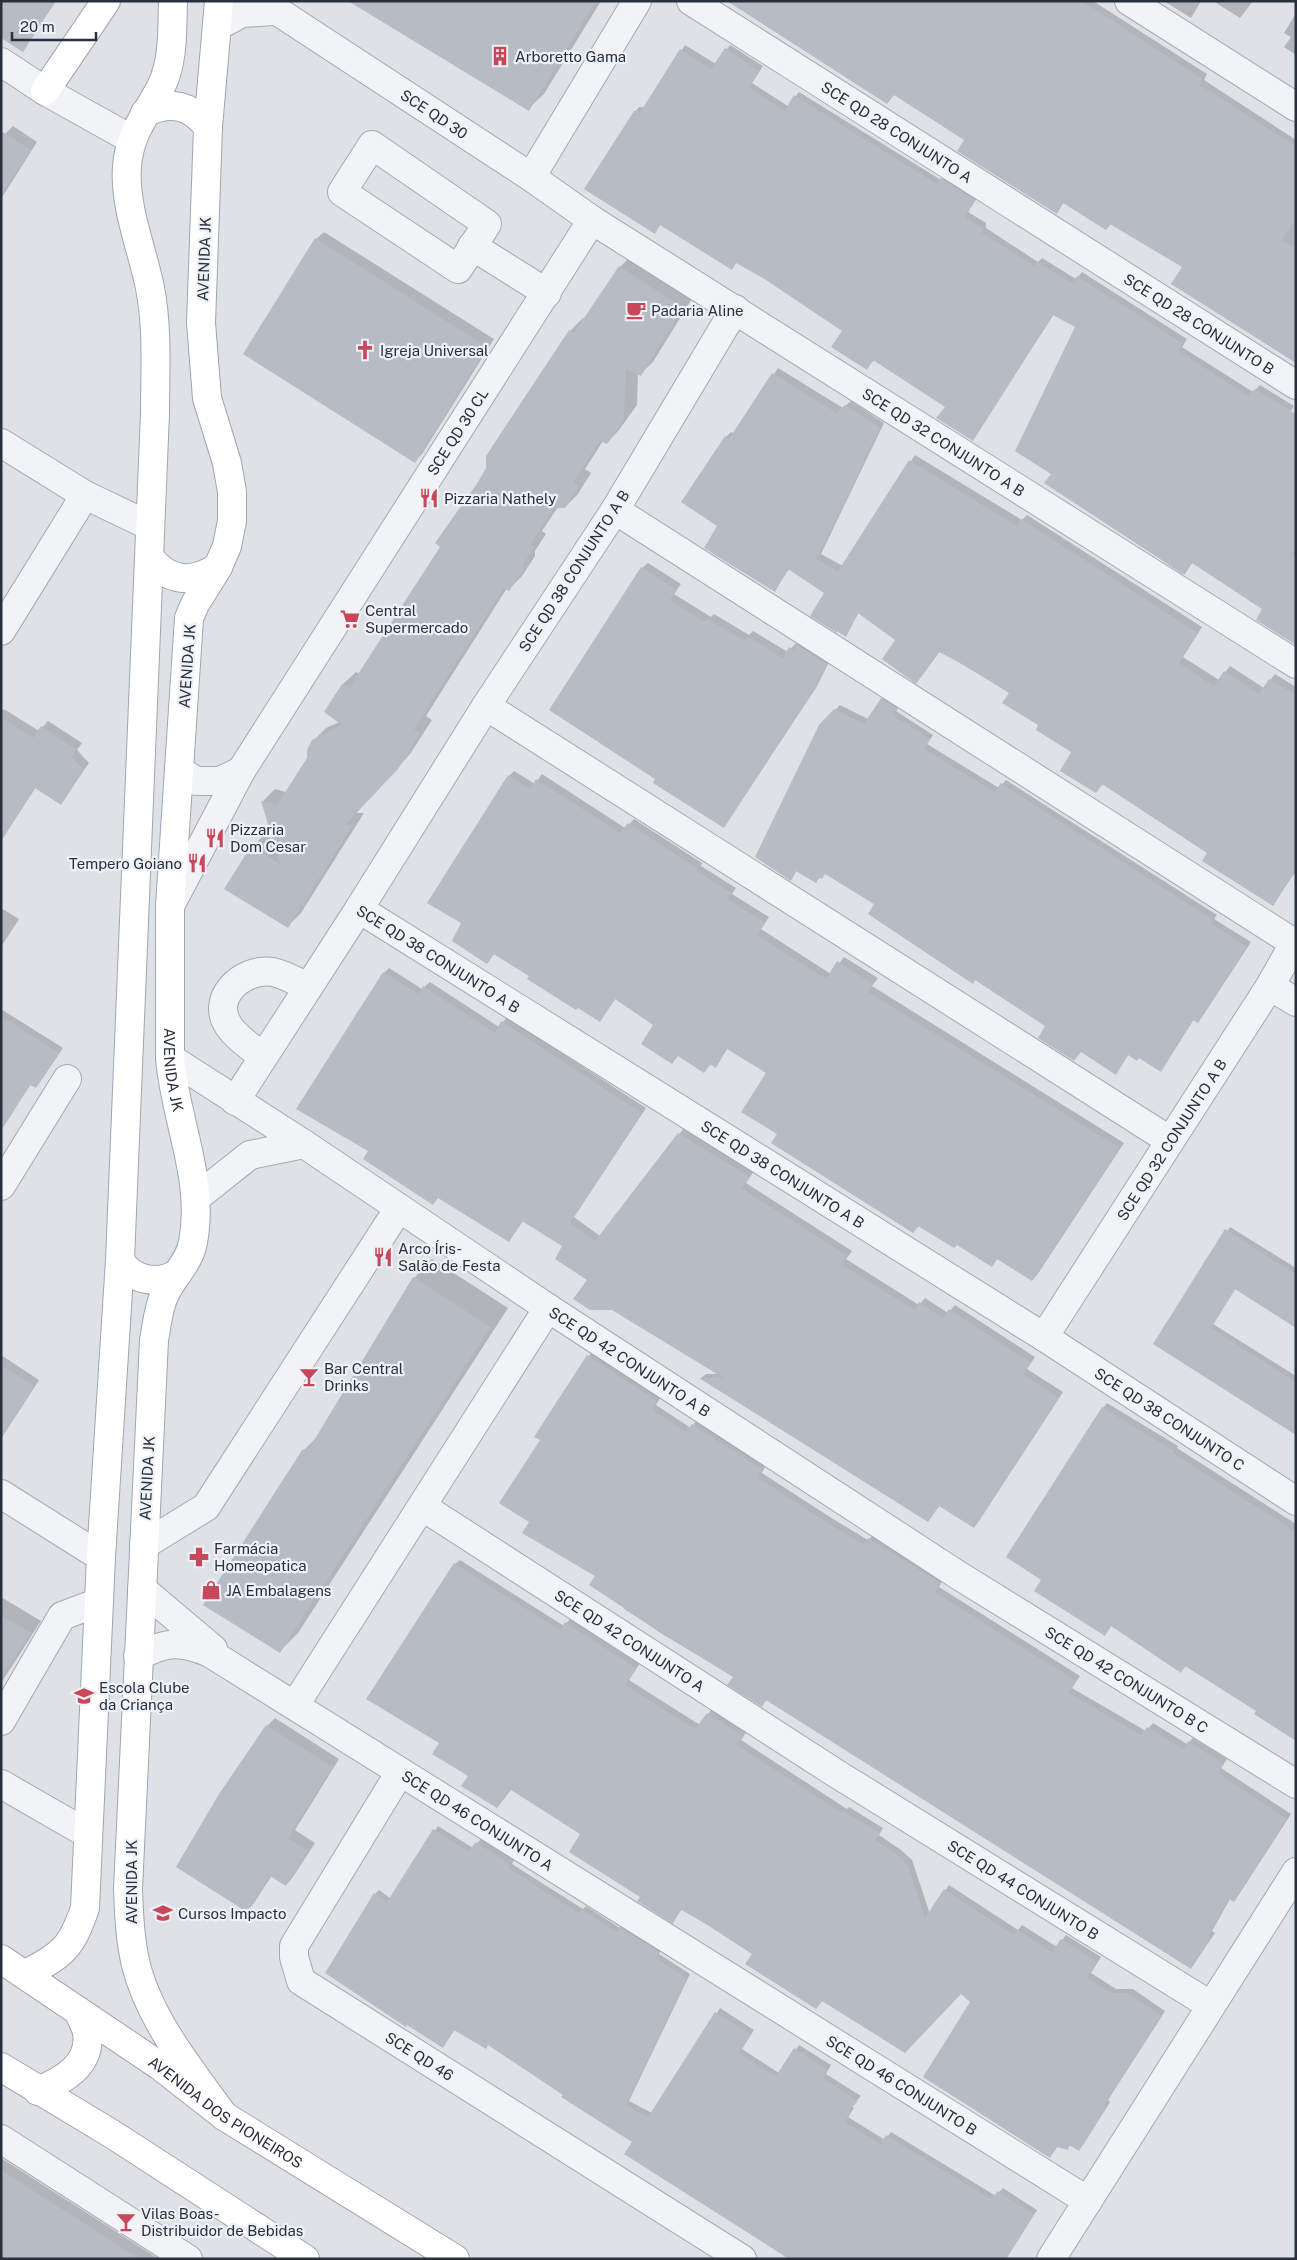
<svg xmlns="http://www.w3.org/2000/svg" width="1297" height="2260" font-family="'Public Sans',sans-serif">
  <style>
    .shadow { fill: #0003 }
    .building { fill: #b6bbc4 }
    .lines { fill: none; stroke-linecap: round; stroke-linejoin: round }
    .minor-casing { stroke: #a4a9b1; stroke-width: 30 }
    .major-casing { stroke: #9ea6b2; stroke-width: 30 }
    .minor { stroke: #f1f3f6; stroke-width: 28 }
    .major { stroke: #fff; stroke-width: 28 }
    .labels { text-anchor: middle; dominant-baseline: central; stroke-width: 4.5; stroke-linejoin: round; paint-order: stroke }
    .poi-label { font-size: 15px; fill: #28303d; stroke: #eef1f5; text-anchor: start }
    .street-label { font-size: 15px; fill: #28303d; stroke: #eef1f5 }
  </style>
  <rect width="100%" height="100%" fill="#dee2e7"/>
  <path class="shadow" d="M350 1H601L544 94 528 109Z
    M901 1H1093L1207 74 1204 80 1296 140V362L1184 267 1111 224 1106 229 1064 202 1057 212 966 140 895 94 887 103Z
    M1164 1H1201L1191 18Z
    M1213 1H1253L1240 18Z
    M1296 13V55L1284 47 1291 37 1284 33Z
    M685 45 716 64 730 45 763 66 752 83 788 106 799 92 941 180 946 174 979 195 968 212 986 223V228L1038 262 1042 258 1076 279 1082 272 1187 339 1182 347 1253 392 1260 385 1294 406 1287 417 1296 422V637L1264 608 1193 562 1185 572 1052 473 1077 326 1054 314 973 439 947 407 874 360 867 368 844 331 764 277 737 262 732 268 661 224 654 233 635 112 639 107H645Z
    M13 126 37 142 1 199V138Z
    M324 232 494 339 422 454 415 461 316 239Z
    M633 254 695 294 653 362 640 374 638 373 637 405 619 430 607 443 603 441 585 469 591 473 578 494 565 507H558L542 531 546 534 535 551V556L522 576 509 589 507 588 426 716 432 720 410 754 356 813H364L301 913 288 926 252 847 265 834 274 840 263 801 275 789 286 792 308 758 313 741 326 728 339 722 325 712 343 684 356 672 360 674 442 546 570 331 583 318 585 319 620 267Z
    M778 368 843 408 851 401 884 423 821 554 843 566 915 455 1022 520 1027 515 1202 627 1183 657 1219 680 1230 666 1264 688 1275 674 1296 687V871L1272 905 1208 853 1103 784 1096 792 1073 752 1040 725 1010 693 940 651 921 677 896 640 859 612 846 635 838 630 826 593 789 569 774 591 719 525 683 502 726 437 731 432 734 434Z
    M648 563 681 584 674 594 711 617 714 614 749 635 753 631 788 652 796 643 798 644 803 640 831 658 816 688 724 826 657 779 642 568Z
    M886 694 901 704 896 711 933 735 927 744 999 788 1006 780 1217 915 1214 919 1251 942 1202 1017 1198 1022 1194 1019 1161 1071 1139 1057 1129 1054 1116 1073 976 979 973 983 875 904 826 873 816 881 797 870 791 879 820 725 840 705 868 719Z
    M4 709 39 731 48 721 82 743 77 750 89 763 61 803 36 787 1 841V711Z
    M514 771 535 784 542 774 625 828 634 819 702 863 701 866 736 888 732 894 769 917 761 929 831 974 844 957 878 978 872 986 1124 1143 1037 1275 1032 1280 998 1258 992 1265 957 1244 919 1226 913 1232 779 1134 768 1073 728 1048 715 1066 711 1064 704 1072 679 1055 672 1062 655 1025 616 998 600 1020 494 954 487 962 463 922 509 776Z
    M1 908 19 919 1 947Z
    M389 968 422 989 430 982 499 1027 507 1017 646 1108 574 1217 600 1236 684 1128 754 1171 746 1183 852 1251 846 1259 919 1305 925 1298 948 1313 955 1305 1035 1357 1027 1369 1063 1392 979 1521 974 1527 940 1505 928 1521 701 1378 706 1374H720L589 1279 564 1246 523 1221 509 1241 370 1150 384 973Z
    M1 1009 63 1048 40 1082 36 1087 31 1084 8 1118 1 1114Z
    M1230 1227 1296 1268V1326L1236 1288 1213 1324 1296 1376V1433L1154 1344Z
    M432 1259 508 1308 298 1633 280 1651 303 1451 318 1436 414 1278Z
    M592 1351 661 1396 656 1405 691 1428 697 1420 766 1465 762 1473 833 1519 868 1540 874 1534 944 1578 939 1587 1080 1676 1072 1688 1146 1731 1153 1723 1187 1744 1193 1738 1227 1759 1221 1768 1291 1814 1238 1896 1234 1901 1230 1899 1212 1931 1215 1933 1191 1968 767 1700 762 1705 734 1677 659 1632 591 1585 597 1576 531 1522 542 1440Z
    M1 1355 39 1380 1 1439Z
    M1107 1403 1178 1446 1177 1448 1296 1524V1728L1258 1710 1186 1666 1181 1671 1112 1625 1105 1634 1043 1579 1103 1408Z
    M460 1560 564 1626 570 1619 640 1663 629 1680 700 1725 712 1709 747 1731 741 1740 847 1809 849 1807 883 1828 879 1835 901 1850 912 1860 930 1914 949 1885 1018 1930 1022 1925 1057 1947 1066 1935 1101 1957 1091 1973 1116 1989H1133L1165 2011 1108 2100 1110 2102 1083 2145 1079 2149 1071 2145 1067 2148 1058 2146 1050 2157 972 2001 961 1993 823 2000 816 2008 754 1953 682 1909 673 1922 641 1896 582 1834 511 1789 497 1807 441 1743 455 1564Z
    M1 1597 41 1621 1 1683Z
    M275 1718 339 1759 295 1830 315 1843 293 1877 286 1885 272 1875 254 1903 247 1911 220 1795 267 1726Z
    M438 1826 473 1848 481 1839 514 1860 512 1864 583 1909 586 1906 620 1928 625 1924 662 1948 659 1954 690 1974 629 2101 652 2113 720 2008 754 2030 742 2049 779 2073 799 2045 831 2065 826 2074 861 2096 851 2106 854 2108 848 2117 885 2140 891 2132 996 2196 1003 2188 1037 2210 1006 2259H791L634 2142 489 2044 455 2029 443 2046 375 1894 379 1890 390 1898Z
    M1 2158 159 2259H1Z"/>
  <path class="building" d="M1 1H56L23 52 1 38Z
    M348 1H596L529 111Z
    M727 1H1082L1150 45 1203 79 1200 85 1296 146V219L1282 240 1296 249V363L1171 284 1182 267 1110 224 1106 230 1063 203 1057 214 957 151 964 140 894 95 887 104Z
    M725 48 759 71 749 87 784 111 794 95 937 184 941 178 975 200 965 217 982 228V233L1034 266 1037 262 1072 283 1077 276 1184 344 1179 351 1248 396 1255 389 1296 414V549L1292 555 1296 558V645L1256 620 1262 609 1192 563 1185 574H1182L1163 561 1044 483 1051 474 1015 451 1075 327 1053 315 973 441 936 418 945 407 873 360 867 370 831 347 842 331 763 278 736 263 732 270 660 225 655 234 584 189 634 111H641L680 49 711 69Z
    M1 131 31 150 1 195Z
    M315 238 487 347 415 463 243 354Z
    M619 266 683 308 641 376 626 369 624 419 607 444 600 441 573 482 579 486 565 508H554L530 545 534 547 523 565V570L509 591 504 588 414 729 420 733 398 769 345 825H353L315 885 303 908 302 906 288 928 224 889 251 846 280 864 261 801 277 805 307 758V750L312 740 342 725 324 712 342 684 349 688 440 547 435 543 478 482 486 468V456L569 330 574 333Z
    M772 373 837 413 845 405 880 428 817 559 838 571 909 460 1017 526 1021 519 1198 633 1179 663 1214 686 1224 671 1259 694 1269 679 1296 695V870L1273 906 1202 861 1207 853 1102 784 1096 793 1060 771 1071 752 1036 730 1038 725 1002 703 1009 693 966 666 939 652 916 684 882 659 895 640 858 613 846 637 837 631V633L810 616 824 593 788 569 775 592 704 548 717 526 681 502 725 436 729 439Z
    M641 567 677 590 670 600 705 622 708 619 744 641 747 636 783 658 789 647 794 650 796 644 827 664 811 695 724 828 653 783 655 779 549 710Z
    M881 698 898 709 893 715 930 739 924 749 995 792 1001 783 1213 920 1211 923 1247 947 1198 1023 1193 1020 1161 1072 1139 1058 1137 1061 1128 1055 1116 1075 1081 1052 1074 1061 1038 1038 1045 1026 975 980 973 984 868 914 874 904 825 874 822 879 819 877 816 883 796 871 791 881 755 857 819 725 834 709 864 724Z
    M1 717 33 738 41 726 76 749 72 757 84 770 61 805 35 788 1 840Z
    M508 775 530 789 536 779 620 833 628 823 698 869 697 871 731 893 728 899 765 923 757 935 826 979 837 961 873 984 868 992 1120 1148 1032 1281 997 1259 992 1267 957 1245 954 1248 918 1226 913 1233 771 1143 777 1134 741 1112 766 1073 727 1049 716 1068 710 1064 704 1073 678 1056 672 1064 641 1044 653 1025 615 999 600 1022 578 1008 576 1010 527 979 529 976 494 954 487 964 452 941 461 923 427 903Z
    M383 972 419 994 423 986 495 1033 501 1021 642 1113 570 1223 595 1241 678 1133 750 1177 741 1188 848 1256 842 1265 915 1310 919 1302 943 1318 949 1309 1031 1363 1023 1374 1059 1398 974 1528 939 1506 928 1522 699 1378H723L722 1377 612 1310H590L573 1299 587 1280 555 1259 562 1246 522 1221 509 1242 438 1198 433 1205 363 1159 368 1151 296 1109Z
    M1 1016 59 1053 36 1088 30 1085 1 1131Z
    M1225 1229 1296 1274V1328L1235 1289 1211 1328 1296 1382V1435L1153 1344Z
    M413 1277 491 1327 280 1653 203 1605 302 1450 309 1448 316 1437Z
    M587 1355 657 1401 652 1410 686 1432 692 1424 763 1470 758 1478 828 1523 864 1545 868 1538 941 1583 935 1592 1076 1681 1069 1693 1141 1735 1147 1727 1183 1749 1188 1741 1224 1764 1218 1773 1287 1819 1234 1902 1229 1899 1208 1936 1211 1938 1191 1969 766 1700 762 1707 727 1685 733 1677 624 1609V1608L589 1585 595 1576 522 1533 529 1522 499 1503 540 1440 534 1437Z
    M1 1365 34 1386 1 1438Z
    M1102 1407 1174 1451 1173 1453 1296 1532V1741L1254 1714 1256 1711 1185 1666 1181 1673 1111 1626 1105 1636 1034 1591 1041 1580 1006 1557Z
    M454 1563 560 1630 565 1622 636 1668 625 1685 695 1729 707 1713 743 1736 737 1745 842 1813 843 1811 880 1833 875 1840 897 1854 908 1865 925 1918 944 1889 1014 1935 1017 1929 1052 1952 1061 1939 1097 1962 1087 1978 1111 1993H1128L1162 2016 1104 2105 1107 2107 1079 2151 1069 2145 1068 2150 1057 2147 1050 2158 923 2077 970 2002 961 1994 905 2053 822 2001 816 2009 745 1964 752 1954 709 1926 680 1909 673 1924 637 1901 640 1897 569 1852 580 1834 511 1790 497 1808 461 1786 468 1776 432 1754 439 1743 366 1699Z
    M1 1615 31 1633 1 1678Z
    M266 1725 333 1767 288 1838 308 1851 286 1886 270 1876 247 1912 176 1867 219 1794Z
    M433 1829 468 1851 476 1842 511 1865 509 1868 579 1913 581 1909 617 1932 620 1927 659 1952 656 1958 687 1978 626 2105 648 2117 715 2012 751 2034 739 2053 776 2076 794 2048 828 2070 823 2078 858 2101 849 2110 851 2112 845 2122 881 2144 886 2135 991 2199 998 2191 1034 2214 1006 2259H789L624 2154 632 2142 561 2097 563 2095 488 2045 486 2049 454 2030 443 2048 407 2025 406 2027 325 1973 374 1893 387 1902Z
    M1 2170 101 2234 139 2259H1Z"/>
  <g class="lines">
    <defs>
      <g id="minor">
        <path id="s1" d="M262 1 531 177 592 220 1296 664"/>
        <path id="s2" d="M691 1 1296 385"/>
        <path d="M1129 1 1296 107"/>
        <path d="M218 26 242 13 274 11"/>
        <path d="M1 62 45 91 131 139"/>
        <path d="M372 145 487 224 458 269 342 192Z"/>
        <path d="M531 177 637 1"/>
        <path d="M472 246 547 293"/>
        <path id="s3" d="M735 309 615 510 486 706 359 909 1044 1337 1296 1501"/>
        <path d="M1 443 85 495 150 526"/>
        <path d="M615 510 1294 943"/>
        <path d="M1 631 85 495"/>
        <path d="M486 706 1169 1140"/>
        <path d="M179 770 196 781H220L241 771"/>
        <path id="s4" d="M170 906 241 771 592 220"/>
        <path d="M1270 986 1296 1002"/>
        <path d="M263 1057C253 1048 239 1040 231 1029 207 1000 242 967 273 972 284 974 297 982 308 987"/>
        <path id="s5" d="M170 1058 304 1144 548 1308 958 1575 1296 1784"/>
        <path d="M235 1101 359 909"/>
        <path d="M1 1186 67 1079"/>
        <path d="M197 1197 250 1155 304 1144"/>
        <path id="s6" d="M1044 1337 1270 986 1296 940"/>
        <path d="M1 1494 101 1557"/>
        <path id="s7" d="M423 1507 837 1774 1210 2005"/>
        <path d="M144 1545 206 1507 399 1208"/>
        <path d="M142 1589 213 1649"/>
        <path id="s8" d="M138 1656C167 1642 179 1640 210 1653L1088 2201"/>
        <path d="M295 1705 548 1308"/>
        <path d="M1 1721 62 1616 99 1602"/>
        <path id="s9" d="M400 1772 294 1946V1957L301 1981 742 2259"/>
        <path d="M1 1784 88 1834"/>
        <path d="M1 2139 188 2259"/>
        <path d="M1051 2259 1296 1872"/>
      </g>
      <g id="major">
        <path id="s10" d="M219 1 208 127 201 323 207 398 227 463 232 492V521L227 546 218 567 195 604 189 618 170 906V1058C175 1120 205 1179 193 1242 190 1262 172 1277 164 1296 158 1309 157 1325 154 1340L128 1889C129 1915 130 1940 136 1965 150 2021 191 2070 224 2116"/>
        <path d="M45 91 106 1"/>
        <path d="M145 113C170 100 191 105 208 127"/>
        <path d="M150 558C169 582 192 584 218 567"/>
        <path d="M120 1260C131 1280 158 1286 178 1273"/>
        <path id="s11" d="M1 1959 160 2066 224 2116 455 2259"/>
        <path d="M26 1974C63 1954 71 1949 85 1908L101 1557 120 1260 155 413C155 371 158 329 150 288 142 248 124 207 127 166 130 131 146 116 161 87 174 60 172 30 173 1"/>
        <path d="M1 2067 112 2134 305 2259"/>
        <path d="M38 2091C62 2081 92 2065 87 2033 86 2026 81 2018 78 2011"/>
      </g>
    </defs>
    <use href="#minor" class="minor-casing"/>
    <use href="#major" class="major-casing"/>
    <use href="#minor" class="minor"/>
    <use href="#major" class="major"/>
  </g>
  <defs>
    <symbol id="building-bare" viewBox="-9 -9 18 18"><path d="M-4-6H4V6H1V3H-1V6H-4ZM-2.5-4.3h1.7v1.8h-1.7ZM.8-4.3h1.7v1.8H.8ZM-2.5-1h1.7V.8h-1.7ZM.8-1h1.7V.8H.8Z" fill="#c7485a" stroke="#eef1f5" stroke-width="2.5" paint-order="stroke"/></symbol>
    <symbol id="cafe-bare" viewBox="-9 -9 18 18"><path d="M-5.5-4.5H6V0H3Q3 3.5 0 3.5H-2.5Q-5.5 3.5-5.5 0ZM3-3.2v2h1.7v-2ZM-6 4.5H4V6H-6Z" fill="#c7485a" stroke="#eef1f5" stroke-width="2.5" paint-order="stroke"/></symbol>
    <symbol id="church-bare" viewBox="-9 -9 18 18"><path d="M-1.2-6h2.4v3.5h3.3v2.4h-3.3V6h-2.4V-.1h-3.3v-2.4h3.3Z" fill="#c7485a" stroke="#eef1f5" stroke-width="2.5" paint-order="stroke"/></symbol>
    <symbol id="restaurant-bare" viewBox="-9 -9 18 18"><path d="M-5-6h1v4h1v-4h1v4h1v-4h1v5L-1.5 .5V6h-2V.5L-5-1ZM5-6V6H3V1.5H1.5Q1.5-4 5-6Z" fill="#c7485a" stroke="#eef1f5" stroke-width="2.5" paint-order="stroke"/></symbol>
    <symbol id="supermarket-bare" viewBox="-9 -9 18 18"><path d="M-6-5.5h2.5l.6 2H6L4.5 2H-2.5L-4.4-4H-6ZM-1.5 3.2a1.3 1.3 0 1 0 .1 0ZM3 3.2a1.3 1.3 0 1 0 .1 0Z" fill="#c7485a" stroke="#eef1f5" stroke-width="2.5" paint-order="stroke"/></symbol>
    <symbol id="bar-bare" viewBox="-9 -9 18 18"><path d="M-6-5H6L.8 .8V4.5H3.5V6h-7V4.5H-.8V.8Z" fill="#c7485a" stroke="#eef1f5" stroke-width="2.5" paint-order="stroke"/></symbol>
    <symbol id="pharmacy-bare" viewBox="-9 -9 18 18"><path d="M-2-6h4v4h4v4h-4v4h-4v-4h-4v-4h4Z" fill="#c7485a" stroke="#eef1f5" stroke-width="2.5" paint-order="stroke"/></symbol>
    <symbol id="shop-bare" viewBox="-9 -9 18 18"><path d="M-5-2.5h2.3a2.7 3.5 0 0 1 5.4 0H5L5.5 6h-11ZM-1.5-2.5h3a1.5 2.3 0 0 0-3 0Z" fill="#c7485a" stroke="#eef1f5" stroke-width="2.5" paint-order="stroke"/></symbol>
    <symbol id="school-bare" viewBox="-9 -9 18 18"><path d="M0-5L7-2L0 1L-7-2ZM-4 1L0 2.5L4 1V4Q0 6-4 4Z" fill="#c7485a" stroke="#eef1f5" stroke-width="2.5" paint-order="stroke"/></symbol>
  </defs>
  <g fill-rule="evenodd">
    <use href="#building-bare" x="486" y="42" width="28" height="28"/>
    <use href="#cafe-bare" x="622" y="296" width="28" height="28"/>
    <use href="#church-bare" x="351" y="336" width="28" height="28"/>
    <use href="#restaurant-bare" x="415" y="484" width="28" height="28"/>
    <use href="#supermarket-bare" x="336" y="605" width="28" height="28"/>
    <use href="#restaurant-bare" x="201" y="824" width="28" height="28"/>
    <use href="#restaurant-bare" x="183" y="849" width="28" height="28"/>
    <use href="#restaurant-bare" x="369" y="1243" width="28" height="28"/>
    <use href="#bar-bare" x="295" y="1363" width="28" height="28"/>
    <use href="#pharmacy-bare" x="185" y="1543" width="28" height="28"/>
    <use href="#shop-bare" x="197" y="1576" width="28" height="28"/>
    <use href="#school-bare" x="70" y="1682" width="28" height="28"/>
    <use href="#school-bare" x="149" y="1899" width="28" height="28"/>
    <use href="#bar-bare" x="112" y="2208" width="28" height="28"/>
  </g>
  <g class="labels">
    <g class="poi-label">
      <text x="515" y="56">Arboretto Gama</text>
      <text x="651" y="310">Padaria Aline</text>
      <text x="380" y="350">Igreja Universal</text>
      <text x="444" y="498">Pizzaria Nathely</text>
      <text x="365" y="610">Central<tspan x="365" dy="17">Supermercado</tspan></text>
      <text x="230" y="829">Pizzaria<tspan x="230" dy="17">Dom Cesar</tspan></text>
      <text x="182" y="863" text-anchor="end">Tempero Goiano</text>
      <text x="398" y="1248">Arco Íris-<tspan x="398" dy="17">Salão de Festa</tspan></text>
      <text x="324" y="1368">Bar Central<tspan x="324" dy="17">Drinks</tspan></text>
      <text x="214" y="1548">Farmácia<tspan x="214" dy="17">Homeopatica</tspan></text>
      <text x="226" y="1590">JA Embalagens</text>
      <text x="99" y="1687">Escola Clube<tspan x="99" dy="17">da Criança</tspan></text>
      <text x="178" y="1913">Cursos Impacto</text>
      <text x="141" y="2213">Vilas Boas-<tspan x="141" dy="17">Distribuidor de Bebidas</tspan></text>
    </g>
    <g class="street-label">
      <text stroke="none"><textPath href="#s1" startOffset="206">SCE QD 30</textPath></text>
      <text stroke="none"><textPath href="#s2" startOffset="244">SCE QD 28 CONJUNTO A</textPath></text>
      <text transform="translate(204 259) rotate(-88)">AVENIDA JK</text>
      <text stroke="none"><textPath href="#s2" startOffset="602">SCE QD 28 CONJUNTO B</textPath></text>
      <text stroke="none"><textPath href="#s4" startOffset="555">SCE QD 30 CL</textPath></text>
      <text stroke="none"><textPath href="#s1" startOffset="812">SCE QD 32 CONJUNTO A B</textPath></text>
      <text transform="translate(574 571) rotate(-57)">SCE QD 38 CONJUNTO A B</text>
      <text transform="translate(187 666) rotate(-86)">AVENIDA JK</text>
      <text stroke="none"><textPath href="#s3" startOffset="802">SCE QD 38 CONJUNTO A B</textPath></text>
      <text stroke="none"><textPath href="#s10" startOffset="1084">AVENIDA JK</textPath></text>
      <text stroke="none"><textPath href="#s6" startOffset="235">SCE QD 32 CONJUNTO A B</textPath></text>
      <text stroke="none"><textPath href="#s3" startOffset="1208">SCE QD 38 CONJUNTO A B</textPath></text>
      <text stroke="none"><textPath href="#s5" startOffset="551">SCE QD 42 CONJUNTO A B</textPath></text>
      <text stroke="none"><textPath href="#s3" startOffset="1666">SCE QD 38 CONJUNTO C</textPath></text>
      <text transform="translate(147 1478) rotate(-87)">AVENIDA JK</text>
      <text stroke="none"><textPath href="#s7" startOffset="246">SCE QD 42 CONJUNTO A</textPath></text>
      <text stroke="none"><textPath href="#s5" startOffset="1141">SCE QD 42 CONJUNTO B C</textPath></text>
      <text stroke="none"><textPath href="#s8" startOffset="391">SCE QD 46 CONJUNTO A</textPath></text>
      <text transform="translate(131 1882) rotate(-90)">AVENIDA JK</text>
      <text stroke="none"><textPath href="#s7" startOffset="712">SCE QD 44 CONJUNTO B</textPath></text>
      <text stroke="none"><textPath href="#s9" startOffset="380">SCE QD 46</textPath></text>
      <text stroke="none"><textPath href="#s8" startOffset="891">SCE QD 46 CONJUNTO B</textPath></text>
      <text stroke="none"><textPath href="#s11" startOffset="272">AVENIDA DOS PIONEIROS</textPath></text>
    </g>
  </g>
  <rect width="1297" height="2260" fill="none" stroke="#28303d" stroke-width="5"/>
  <path d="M12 32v8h84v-8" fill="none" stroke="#28303d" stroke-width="2.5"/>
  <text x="20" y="32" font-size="15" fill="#28303d" stroke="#eef1f5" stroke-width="4" paint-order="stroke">20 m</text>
</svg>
